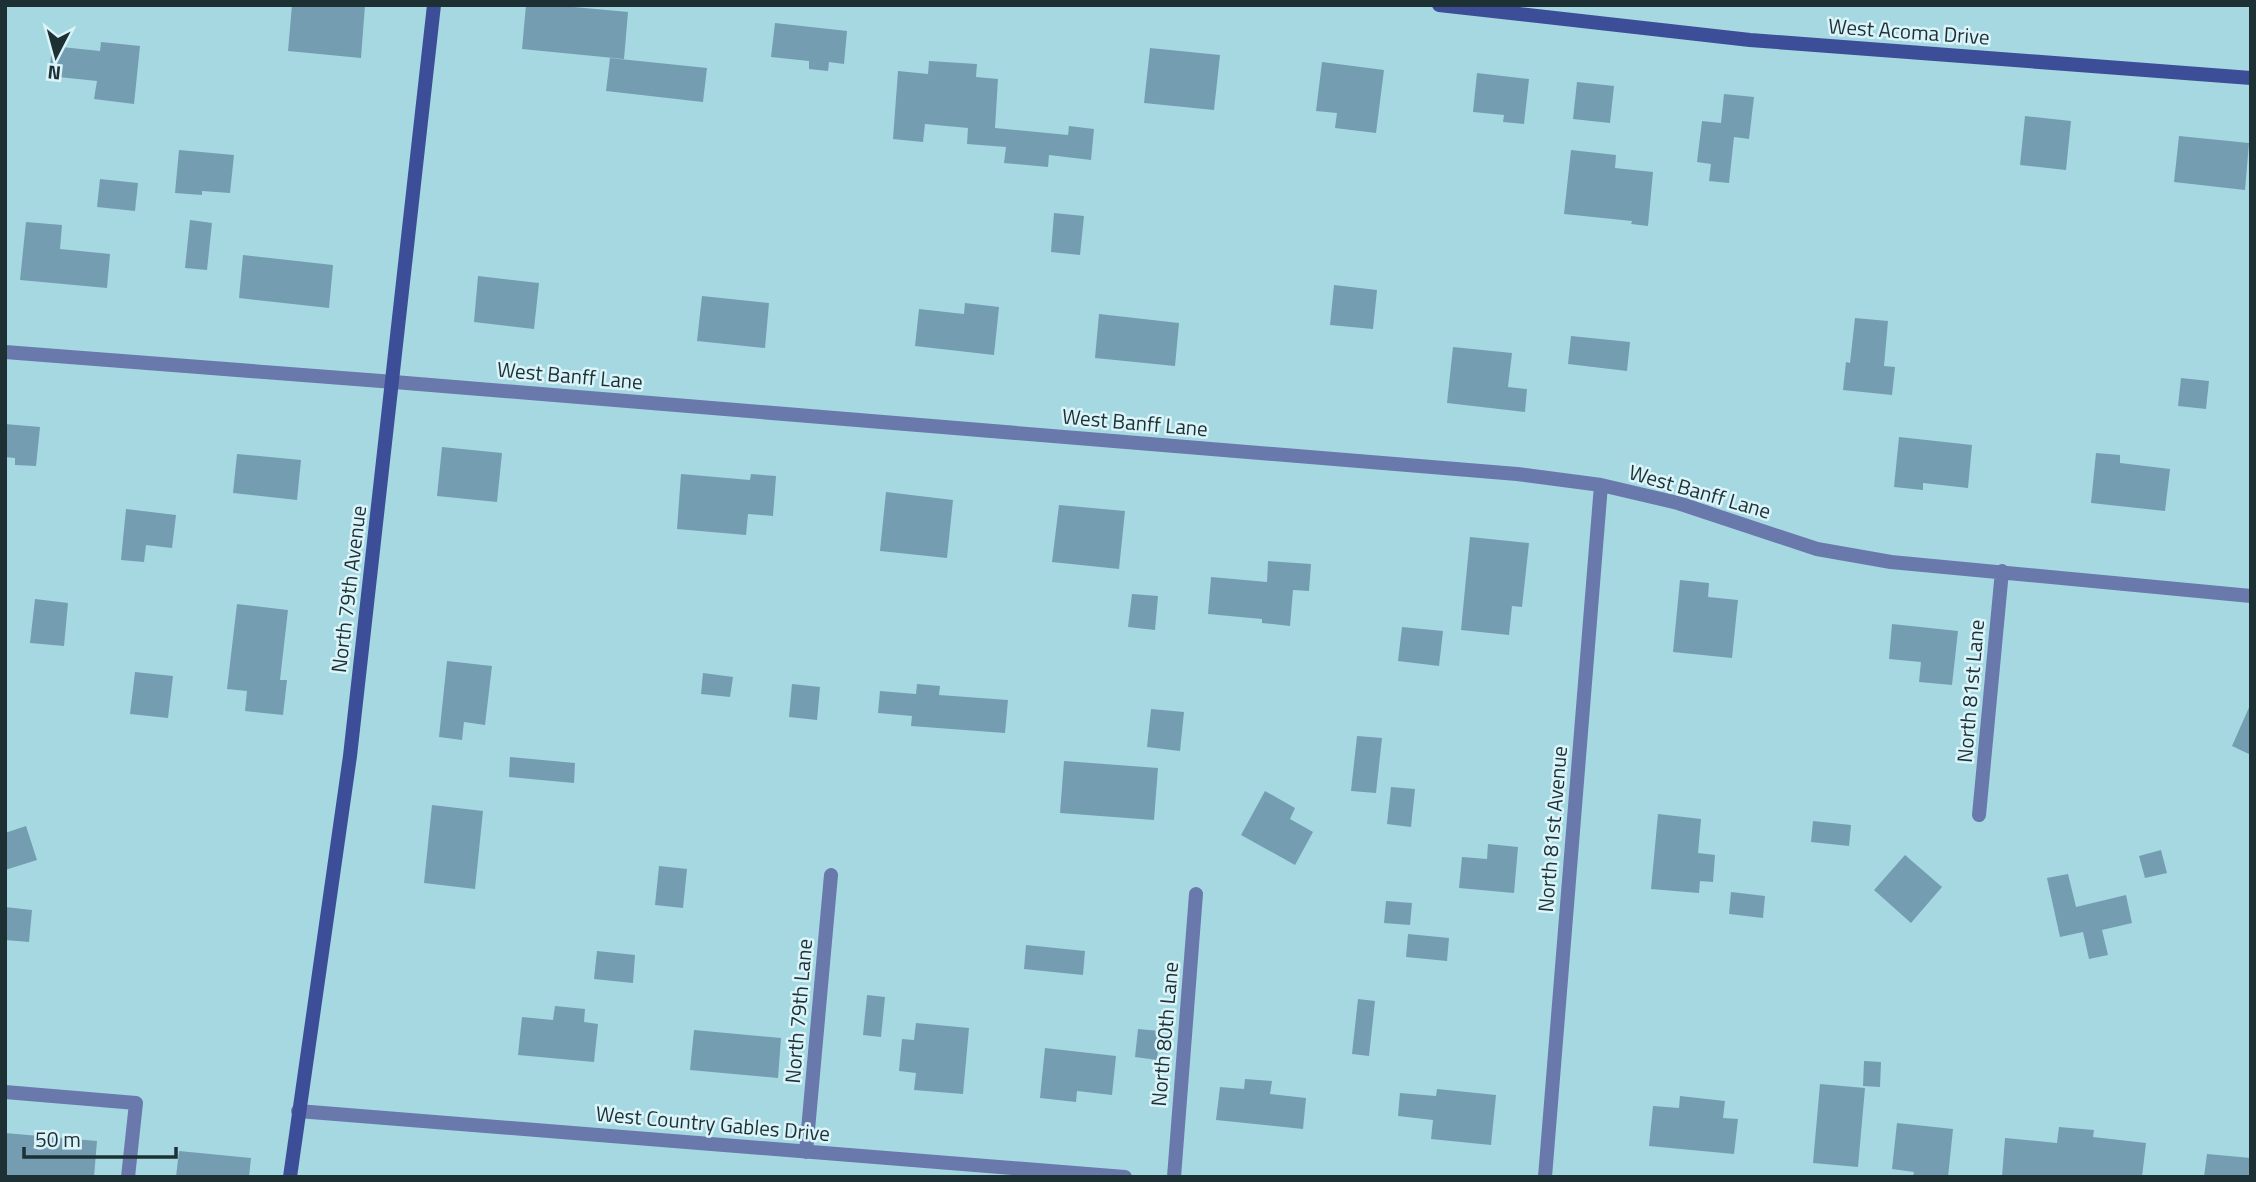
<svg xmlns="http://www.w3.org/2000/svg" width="2256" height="1182" font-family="'Titillium Web',sans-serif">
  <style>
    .building { fill: #759db1 }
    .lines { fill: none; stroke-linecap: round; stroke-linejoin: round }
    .street { stroke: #6a79ac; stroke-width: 14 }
    .secondary { stroke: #3d4e98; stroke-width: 14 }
    .labels { text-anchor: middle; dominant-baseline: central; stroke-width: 5; stroke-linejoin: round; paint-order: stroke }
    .street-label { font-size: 21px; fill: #1d3135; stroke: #dbf4f9 }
  </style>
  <rect width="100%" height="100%" fill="#a6d8e2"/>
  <path class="building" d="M292 5H365L361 58 288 51Z
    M526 5H552L628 12 624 59 522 49Z
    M775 23 847 31 844 64 829 62 828 71 809 69V61L771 57Z
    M101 42 140 46 134 104 94 99 97 81 49 76 52 46 100 51Z
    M1150 48 1220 55 1214 110 1144 103Z
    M610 58 707 68 703 102 606 91Z
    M929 61 977 64 976 77 998 79 995 128 1068 135 1069 126 1094 129 1091 160 1049 155 1048 167 1004 163 1006 147 967 144 968 128 925 124 923 142 893 139 898 71 928 74Z
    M1322 62 1384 70 1376 133 1335 128 1337 113 1316 111Z
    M1477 73 1529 79 1524 124 1503 122 1504 115 1473 112Z
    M1577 82 1614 86 1610 123 1573 119Z
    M1724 94 1754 97 1749 139 1734 137 1729 183 1709 181 1711 164 1697 162 1702 121 1721 123Z
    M2025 116 2071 121 2066 170 2020 165Z
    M2179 136 2249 143 2245 190 2174 182Z
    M179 150 234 155 230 193 202 191V195L175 193Z
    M1571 150 1616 155 1615 168 1653 172 1648 226 1631 224 1632 221 1564 214Z
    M100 179 138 183 135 211 97 207Z
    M1054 213 1084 216 1080 255 1051 252Z
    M190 220 212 223 207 270 185 268Z
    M26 222 62 225 60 249 110 254 107 288 20 280Z
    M243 255 333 265 329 308 239 298Z
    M478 276 539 283 534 329 474 322Z
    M1334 285 1377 290 1373 329 1330 325Z
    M702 296 769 303 765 348 697 341Z
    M965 303 999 307 994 355 915 346 919 309 964 314Z
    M1099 314 1179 323 1175 366 1095 358Z
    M1855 318 1888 321 1884 366 1895 367 1892 395 1843 390 1846 362 1850 363Z
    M1571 336 1630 342 1627 371 1568 364Z
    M1453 347 1512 353 1508 387 1527 389 1525 412 1447 403Z
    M2181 378 2209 381 2206 409 2178 406Z
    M5 424 40 427 36 466 15 465V458L5 457Z
    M1899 437 1972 445 1968 488 1923 483V490L1894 487Z
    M442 447 502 453 497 502 437 496Z
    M2096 453 2120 455V463L2170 469 2165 511 2091 503Z
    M237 454 301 460 297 500 233 493Z
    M681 474 750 480 751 474 776 476 773 516 748 514 746 535 677 529Z
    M886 492 953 500 947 558 880 551Z
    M1059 505 1125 511 1119 569 1052 562Z
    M126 509 176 515 172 548 146 545 144 562 121 560Z
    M1470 537 1529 543 1522 607 1512 606 1509 635 1461 630Z
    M1268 561 1311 564 1309 591 1293 590 1290 626 1262 623V619L1208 614 1211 577 1267 582Z
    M1680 580 1709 583 1708 597 1738 600 1732 658 1673 652Z
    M1132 594 1158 596 1155 630 1128 627Z
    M35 599 68 603 64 646 30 643Z
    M237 604 288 610 280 680H287L283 715 245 711 247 691 227 689Z
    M1892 624 1958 631 1952 685 1919 682 1921 662 1889 659Z
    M1402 627 1443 631 1439 666 1398 661Z
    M447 661 492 666 485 725 464 722 462 740 439 737Z
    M135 672 173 676 168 718 130 714Z
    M703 673 733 677 730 697 701 694Z
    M792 684 820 687 817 720 789 717Z
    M917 684 940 686 939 695 1008 700 1005 733 911 726 912 716 878 713 880 691 916 694Z
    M2251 703V755L2232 746Z
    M1151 709 1184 712 1180 751 1147 747Z
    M1357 736 1382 738 1376 793 1351 791Z
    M510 757 575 763 574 783 509 777Z
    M1064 761 1158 768 1154 820 1060 813Z
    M1391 787 1415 789 1411 827 1387 824Z
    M1265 791 1295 808 1290 819 1313 832 1295 865 1241 835Z
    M432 805 483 811 475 889 424 883Z
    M1658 814 1701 819 1698 853 1715 855 1713 882 1700 881 1699 893 1651 889Z
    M1813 821 1851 825 1849 846 1811 842Z
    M26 826 37 860 5 870V833Z
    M1488 844 1518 847 1514 893 1459 888 1462 857 1487 859Z
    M2161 850 2167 873 2145 878 2139 856Z
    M1905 855 1942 887 1911 923 1874 890Z
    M659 866 687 869 683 908 655 905Z
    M2068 874 2076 907 2126 895 2132 923 2102 930 2108 955 2089 959 2083 932 2060 937 2047 878Z
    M1731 892 1765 896 1763 918 1729 914Z
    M1386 901 1412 903 1410 925 1384 923Z
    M5 907 32 910 29 942 5 940Z
    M1408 934 1449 938 1447 961 1406 957Z
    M1026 945 1085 951 1083 975 1024 969Z
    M597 951 635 955 633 983 594 979Z
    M867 995 885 997 881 1037 863 1035Z
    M1358 999 1375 1001 1369 1056 1352 1054Z
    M555 1006 585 1009 584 1022 598 1024 594 1062 518 1055 522 1017 553 1020Z
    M916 1023 969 1028 963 1094 914 1090 916 1073 899 1071 902 1039 914 1040Z
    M1138 1029 1160 1031 1157 1060 1135 1057Z
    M694 1030 781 1038 778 1078 690 1070Z
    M1045 1048 1116 1056 1112 1095 1077 1091 1076 1102 1040 1098Z
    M1864 1061 1881 1062 1880 1087 1863 1086Z
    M1245 1079 1272 1081 1270 1094 1306 1098 1303 1129 1216 1120 1220 1087 1244 1089Z
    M1820 1084 1865 1088 1858 1167 1813 1163Z
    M1437 1089 1496 1095 1491 1145 1431 1139 1433 1120 1398 1116 1400 1093 1436 1096Z
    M1680 1096 1725 1101 1723 1118 1738 1119 1734 1154 1649 1146 1653 1106 1679 1108Z
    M1897 1123 1953 1129 1948 1177H1913L1914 1172 1892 1169Z
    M2059 1127 2094 1130 2093 1137 2146 1143 2142 1177H2002L2005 1138 2057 1143Z
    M5 1133 97 1141 94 1177H5Z
    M179 1151 251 1158 249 1177H176Z
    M2207 1154 2251 1158V1177H2204Z"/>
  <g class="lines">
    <path class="street" d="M5 352 394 382 1517 474 1601 485 1678 503 1817 549 1891 562 2251 596
      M1979 815 2002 571
      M5 1092 136 1103 128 1177
      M298 1111 1125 1177
      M806 1152 831 875
      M1174 1177 1196 894
      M1545 1177 1601 485"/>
    <path class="secondary" d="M1439 5 1750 40 2251 78
      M290 1177 350 756 434 5"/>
  </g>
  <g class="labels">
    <g class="street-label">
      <text transform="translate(1909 31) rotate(4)">West Acoma Drive</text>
      <text transform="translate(570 375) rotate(5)">West Banff Lane</text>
      <text transform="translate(1135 422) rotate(5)">West Banff Lane</text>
      <text transform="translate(1700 491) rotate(16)">West Banff Lane</text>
      <text transform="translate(348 589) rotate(-83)">North 79th Avenue</text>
      <text transform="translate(1970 691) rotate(-85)">North 81st Lane</text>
      <text transform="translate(1552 829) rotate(-85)">North 81st Avenue</text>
      <text transform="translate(798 1011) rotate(-85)">North 79th Lane</text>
      <text transform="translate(1164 1034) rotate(-85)">North 80th Lane</text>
      <text transform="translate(713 1123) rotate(5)">West Country Gables Drive</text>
    </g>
  </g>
  <rect width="2256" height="1182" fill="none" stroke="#1d3135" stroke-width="14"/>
  <g transform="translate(56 56) rotate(186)" stroke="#dbf4f9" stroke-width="5" paint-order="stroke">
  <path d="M0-5L12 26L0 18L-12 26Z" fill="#1d3135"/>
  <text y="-10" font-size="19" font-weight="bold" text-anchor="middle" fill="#1d3135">N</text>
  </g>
  <path d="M24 1147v10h152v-10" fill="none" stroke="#1d3135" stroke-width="3.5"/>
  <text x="35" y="1147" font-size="21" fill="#1d3135" stroke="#dbf4f9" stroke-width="5" paint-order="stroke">50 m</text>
</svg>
